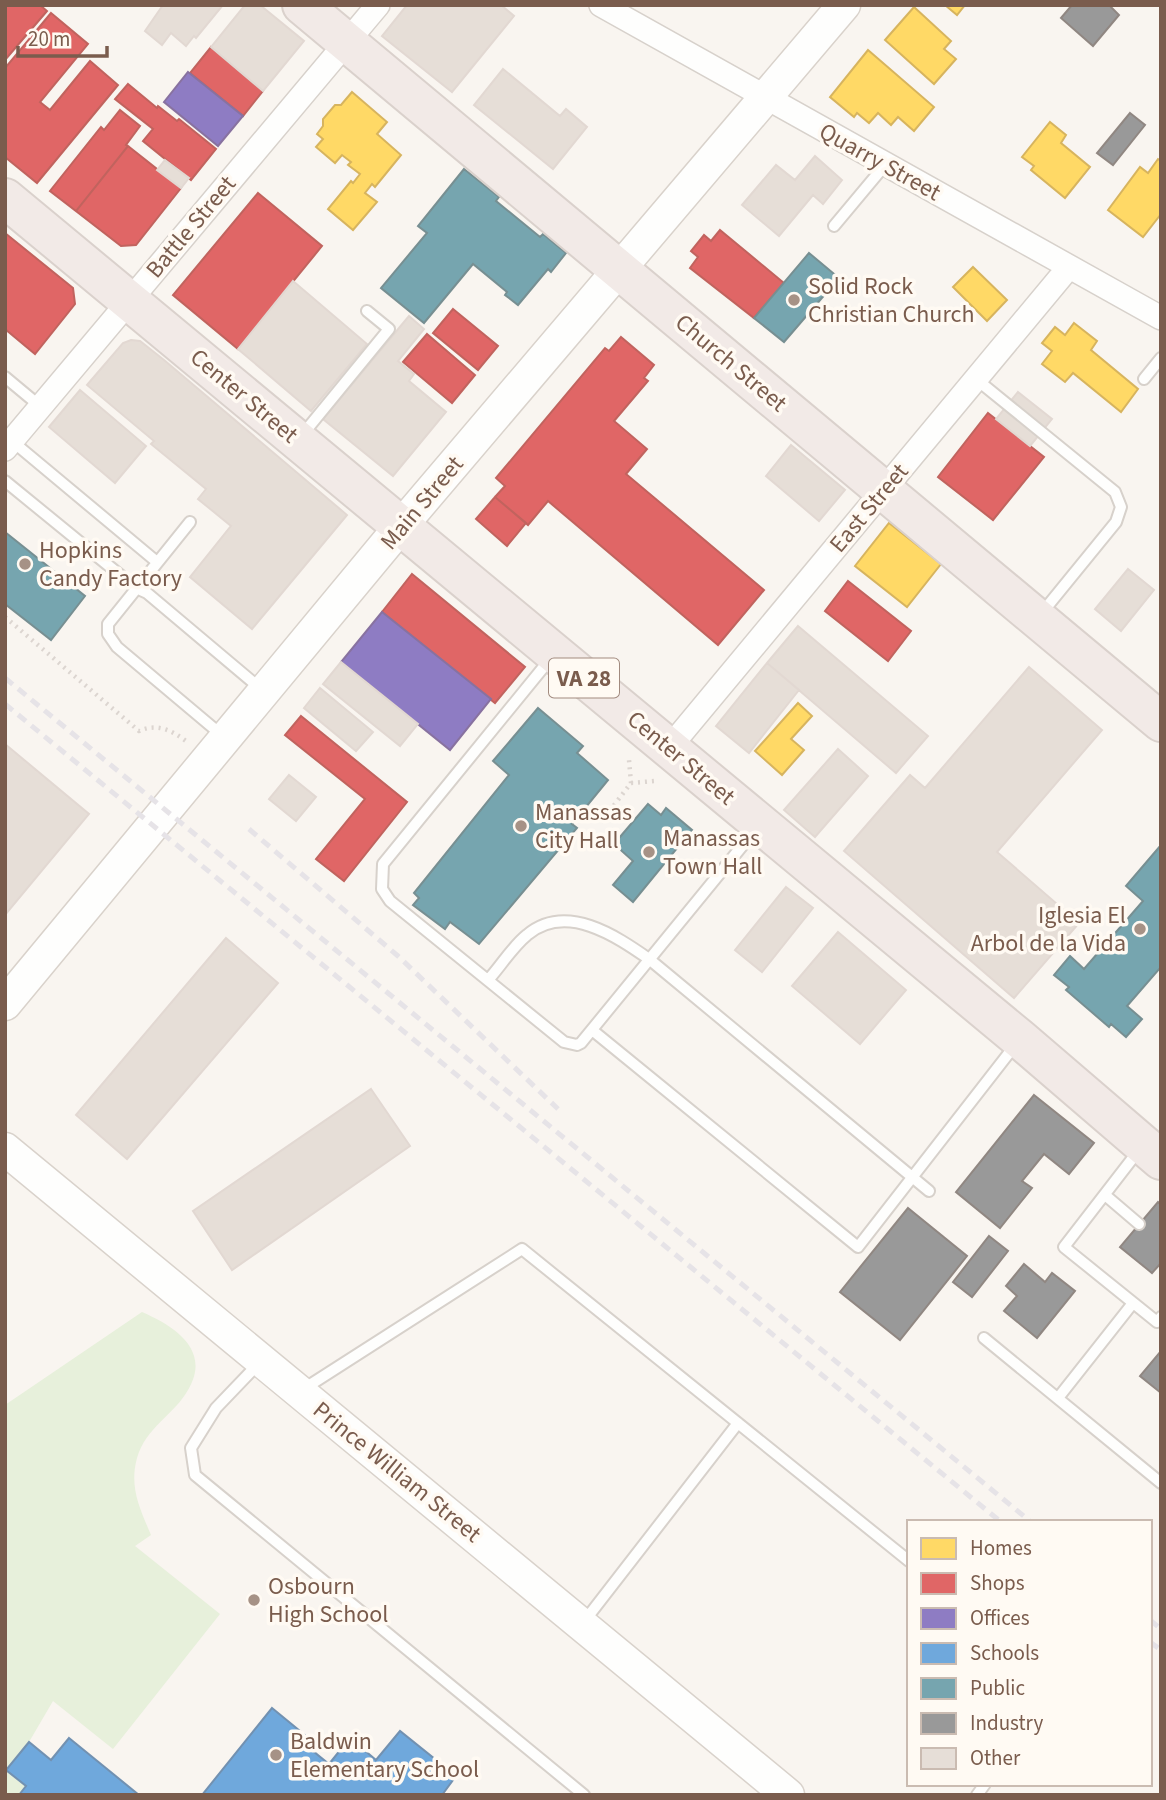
<svg xmlns="http://www.w3.org/2000/svg" width="1166" height="1800" font-family="'Source Sans 3',sans-serif">
  <style>
    .green { fill: #e7f0db }
    .homes { fill: #ffd966; stroke: #d7b45e; stroke-width: 2 }
    .shops { fill: #e06666; stroke: #c1635e; stroke-width: 2 }
    .offices { fill: #8e7cc3; stroke: #8872a0; stroke-width: 2 }
    .schools { fill: #6fa8dc; stroke: #7291b1; stroke-width: 2 }
    .public { fill: #76a5af; stroke: #778f92; stroke-width: 2 }
    .industry { fill: #999; stroke: #908782; stroke-width: 2 }
    .building { fill: #e6ded7; stroke: #e2d8d2; stroke-width: 2 }
    .lines { fill: none; stroke-linecap: round; stroke-linejoin: round }
    .lane-casing { stroke: #d7d1cb; stroke-width: 14 }
    .street-casing { stroke: #d7d1cb; stroke-width: 26 }
    .secondary-casing { stroke: #d9d2cb; stroke-width: 35 }
    .highway-casing { stroke: #dad1cc; stroke-width: 42 }
    .path { stroke: #dcd5d0; stroke-width: 4.5; stroke-dasharray: 2 5; stroke-linecap: butt }
    .lane { stroke: #fefefd; stroke-width: 10 }
    .street { stroke: #fefefd; stroke-width: 23 }
    .secondary { stroke: #fefefd; stroke-width: 32 }
    .highway { stroke: #f2eae7; stroke-width: 38 }
    .rail { stroke: #e6e3e7; stroke-width: 5; stroke-dasharray: 10 7; stroke-linecap: butt }
    .poi-dot { fill: #a69286; stroke: #fffaf3; stroke-width: 2.5 }
    .labels { text-anchor: middle; dominant-baseline: central; stroke-width: 7; stroke-linejoin: round; paint-order: stroke }
    .shield { fill: #fffaf3; stroke: #a28b7f; stroke-width: 2 }
    .shield-label { font-size: 23px; font-weight: bold; fill: #7a5c4d }
    .street-label { font-size: 24px; fill: #7a5c4d; stroke: #fffaf3 }
    .poi-label { font-size: 24px; fill: #7a5c4d; stroke: #fffaf3; text-anchor: start }
  </style>
  <rect width="100%" height="100%" fill="#f9f5f0"/>
  <path class="green" d="M142 1312C174 1326 212 1350 188 1390 174 1415 146 1427 137 1458 129 1487 140 1509 151 1535L135 1546 220 1614 113 1749 53 1701 29 1742 7 1770 26 1786 19 1795H5V1405Z"/>
  <path class="homes" d="M945 5H965L957 15Z
    M914 7 951 41 944 49 956 59 934 84 885 40Z
    M868 50 934 107 914 131 898 117 891 125 878 113 869 123 857 113 854 117 830 97Z
    M352 92 387 122 377 134 401 155 375 187 372 184 365 193 377 202 353 230 328 209 351 181 353 183 360 174 348 165 351 162 342 155 335 163 316 147 323 139 317 134 323 126V119L335 105H341Z
    M1050 122 1066 135 1061 143 1090 167 1065 198 1031 170 1034 166 1022 157Z
    M1158 159 1161 161V214L1143 237 1108 210 1140 167 1148 173Z
    M973 267 1007 300 987 321 953 287Z
    M1074 323 1097 341 1091 350 1138 389 1121 412 1073 373 1065 382 1042 364 1052 351 1042 343 1055 327 1065 335Z
    M889 523 941 564 907 607 855 566Z
    M798 703 812 716 791 739 804 750 782 775 755 751Z"/>
  <path class="shops" d="M5 5H40L47 11 5 60Z
    M51 13 88 44 40 102 50 110 90 61 118 85 37 183 5 157V68Z
    M211 47 263 91 243 116 190 73Z
    M128 84 157 108 158 106 177 121 179 119 216 149 191 180 143 141 153 129 115 99Z
    M120 110 140 126 126 145 128 146 76 211 50 191 101 127 104 130Z
    M128 146 181 188 136 245 121 246 76 211Z
    M258 193 322 246 238 349 173 295Z
    M720 230 784 283 754 318 690 268 698 257 691 251 704 235 711 241Z
    M5 233 73 288 75 304 35 354 5 329Z
    M453 309 498 346 478 370 433 333Z
    M427 334 475 375 452 403 403 362Z
    M621 337 654 365 644 378 648 381 614 421 647 449 626 474 764 590 718 645 548 501 528 525 495 497 505 486 496 478 605 348 609 351Z
    M988 413 1044 457 993 520 938 477Z
    M495 497 526 523 507 546 476 519Z
    M412 574 525 667 495 703 382 612Z
    M848 581 911 631 888 661 825 611Z
    M301 716 407 802 344 881 316 859 365 799 285 735Z"/>
  <path class="offices" d="M188 72 243 116 218 146 164 102Z
    M382 612 491 699 450 750 341 662Z"/>
  <path class="schools" d="M272 1708 317 1745 313 1751 329 1764 350 1738 376 1760 400 1731 456 1776 442 1795H202Z
    M69 1738 139 1795H19L26 1786 6 1770 29 1742 51 1760Z"/>
  <path class="public" d="M464 169 499 197 496 201 540 237 543 234 566 253 551 272 548 269 518 305 505 295 507 292 473 264 424 323 381 288 427 233 418 226Z
    M809 253 839 278 784 342 754 318Z
    M5 532 85 596 51 640 5 604Z
    M538 708 583 746 577 753 608 780 572 824 577 828 479 944 450 922 445 929 413 905 419 898 414 893 509 775 493 761Z
    M648 804 661 815 666 808 692 830 633 902 613 885 633 861 614 844Z
    M1161 845V967L1127 1006 1142 1019 1126 1037 1111 1024 1109 1027 1066 990 1069 987 1054 975 1070 956 1084 969 1143 901 1126 886Z"/>
  <path class="industry" d="M1072 5H1109L1119 15 1093 46 1061 18Z
    M1130 113 1145 125 1113 165 1097 153Z
    M1034 1095 1094 1143 1069 1174 1044 1154 1022 1181 1032 1188 1000 1228 956 1192Z
    M1158 1202 1161 1205V1263L1152 1273 1120 1247Z
    M908 1208 967 1256 900 1340 840 1292Z
    M989 1236 1008 1251 972 1297 953 1282Z
    M1024 1264 1045 1282 1052 1273 1075 1291 1037 1338 1004 1311 1017 1296 1006 1286Z
    M1161 1351V1393L1140 1376Z"/>
  <path class="building" d="M163 5H223L196 38 194 36 186 46 171 33 162 45 145 31Z
    M245 5H260L304 41 263 91 211 47Z
    M407 5H501L514 16 452 92 382 36Z
    M503 69 560 116 566 109 587 127 553 169 474 105Z
    M815 156 842 180 823 204 813 195 779 236 742 205 776 165 795 180Z
    M165 160 189 178 181 188 157 170Z
    M293 281 367 344 311 411 238 349Z
    M409 316 424 329 398 361 414 374 409 381 446 412 393 476 323 419Z
    M131 340 140 341 164 360 347 515 252 629 190 577 231 526 198 499 206 489 151 444 154 441 87 385 123 343Z
    M80 390 146 446 115 483 49 427Z
    M1018 392 1052 419 1030 446 996 419Z
    M791 445 845 490 819 521 766 476Z
    M1128 569 1154 590 1121 631 1095 609Z
    M798 626 928 736 896 773 767 663Z
    M341 662 418 724 400 746 323 684Z
    M767 663 799 690 749 753 716 726Z
    M1029 667 1102 730 997 852 1079 923 1014 998 844 851 910 775 925 788Z
    M320 688 373 732 356 751 304 708Z
    M5 744 89 814 5 915Z
    M838 749 868 776 815 837 784 810Z
    M289 775 316 797 296 821 269 799Z
    M786 887 813 908 762 972 735 950Z
    M838 932 906 990 860 1044 792 986Z
    M226 938 278 983 127 1159 76 1115Z
    M371 1089 410 1146 232 1270 193 1211Z"/>
  <g class="lines">
    <defs>
      <path id="lane" d="M834 226 885 165
        M5 377 41 407
        M976 379 1115 492 1121 507 1116 522 1041 614
        M1144 379 1161 358
        M303 434 389 329 367 311
        M12 441 157 562
        M5 481 136 588 147 593 261 689
        M190 522 108 624V634L117 647 224 737
        M551 658 383 864 382 889 390 901 564 1042 577 1045 581 1043 756 829
        M488 980C501 966 512 947 527 935 566 902 616 936 649 959L929 1191
        M592 1030 858 1247 1016 1044
        M1139 1150 1064 1247 1157 1322 1161 1317
        M1105 1195 1139 1224
        M984 1338 1161 1483
        M260 1362 216 1408 191 1448 195 1475 584 1795
        M302 1390 522 1249 909 1561
        M1058 1398 1133 1303
        M583 1623 738 1423
        M977 1795 985 1784"/>
      <path id="street" d="M601 5 1161 318
        M5 449 378 5
        M669 748 1069 267"/>
      <path id="secondary" d="M5 1004 401 526 844 5
        M5 1149 788 1795"/>
      <path id="highway" d="M302 5 1161 722
        M5 198 1020 1039 1161 1160"/>
    </defs>
    <use href="#lane" class="lane-casing"/>
    <use href="#street" class="street-casing"/>
    <use href="#secondary" class="secondary-casing"/>
    <use href="#highway" class="highway-casing"/>
    <path class="path" d="M5 617 139 731C157 723 171 730 186 741
      M631 783 655 781
      M601 822 631 783 629 760"/>
    <use href="#lane" class="lane"/>
    <use href="#street" class="street"/>
    <use href="#secondary" class="secondary"/>
    <use href="#highway" class="highway"/>
    <path class="rail" d="M5 678 1031 1522
      M5 704 1001 1522
      M249 829 398 956 558 1109
      M1150 1620 1161 1629
      M1150 1642 1161 1650"/>
  </g>
  <g class="poi-dot">
    <circle cx="794" cy="300" r="7"/>
    <circle cx="25" cy="564" r="7"/>
    <circle cx="521" cy="826" r="7"/>
    <circle cx="649" cy="852" r="7"/>
    <circle cx="1140" cy="929" r="7"/>
    <circle cx="254" cy="1600" r="7"/>
    <circle cx="276" cy="1755" r="7"/>
  </g>
  <g class="labels">
    <rect class="shield" x="549" y="658.5" width="70" height="39" rx="5"/>
    <g class="shield-label">
      <text x="584" y="678">VA 28</text>
    </g>
    <g class="street-label">
      <text transform="translate(880 162) rotate(29)">Quarry Street</text>
      <text transform="translate(191 227) rotate(-50)">Battle Street</text>
      <text transform="translate(731 363) rotate(40)">Church Street</text>
      <text transform="translate(244 396) rotate(40)">Center Street</text>
      <text transform="translate(422 503) rotate(-50)">Main Street</text>
      <text transform="translate(869 508) rotate(-50)">East Street</text>
      <text transform="translate(681 758) rotate(40)">Center Street</text>
      <text transform="translate(397 1472) rotate(39)">Prince William Street</text>
    </g>
    <g class="poi-label">
      <text x="808" y="286">Solid Rock<tspan x="808" dy="28">Christian Church</tspan></text>
      <text x="39" y="550">Hopkins<tspan x="39" dy="28">Candy Factory</tspan></text>
      <text x="535" y="812">Manassas<tspan x="535" dy="28">City Hall</tspan></text>
      <text x="663" y="838">Manassas<tspan x="663" dy="28">Town Hall</tspan></text>
      <text x="1126" y="915" text-anchor="end">Iglesia El<tspan x="1126" dy="28">Arbol de la Vida</tspan></text>
      <text x="268" y="1586">Osbourn<tspan x="268" dy="28">High School</tspan></text>
      <text x="290" y="1741">Baldwin<tspan x="290" dy="28">Elementary School</tspan></text>
    </g>
  </g>
  <rect width="1166" height="1800" fill="none" stroke="#7a5c4d" stroke-width="14"/>
  <rect x="907" y="1520" width="245" height="266" fill="#fffaf3" stroke="#cabbb1" stroke-width="2"/>
  <rect x="921" y="1538" width="35" height="21" fill="#ffd966" stroke="#cabbb1" stroke-width="2"/>
  <text x="970" y="1555" font-size="21" fill="#7a5c4d">Homes</text>
  <rect x="921" y="1573" width="35" height="21" fill="#e06666" stroke="#cabbb1" stroke-width="2"/>
  <text x="970" y="1590" font-size="21" fill="#7a5c4d">Shops</text>
  <rect x="921" y="1608" width="35" height="21" fill="#8e7cc3" stroke="#cabbb1" stroke-width="2"/>
  <text x="970" y="1625" font-size="21" fill="#7a5c4d">Offices</text>
  <rect x="921" y="1643" width="35" height="21" fill="#6fa8dc" stroke="#cabbb1" stroke-width="2"/>
  <text x="970" y="1660" font-size="21" fill="#7a5c4d">Schools</text>
  <rect x="921" y="1678" width="35" height="21" fill="#76a5af" stroke="#cabbb1" stroke-width="2"/>
  <text x="970" y="1695" font-size="21" fill="#7a5c4d">Public</text>
  <rect x="921" y="1713" width="35" height="21" fill="#999999" stroke="#cabbb1" stroke-width="2"/>
  <text x="970" y="1730" font-size="21" fill="#7a5c4d">Industry</text>
  <rect x="921" y="1748" width="35" height="21" fill="#e6ded7" stroke="#cabbb1" stroke-width="2"/>
  <text x="970" y="1765" font-size="21" fill="#7a5c4d">Other</text>
  <path d="M18 46v10h89v-10" fill="none" stroke="#7a5c4d" stroke-width="3.5"/>
  <text x="28" y="46" font-size="21" fill="#7a5c4d" stroke="#fffaf3" stroke-width="5" paint-order="stroke">20 m</text>
</svg>
